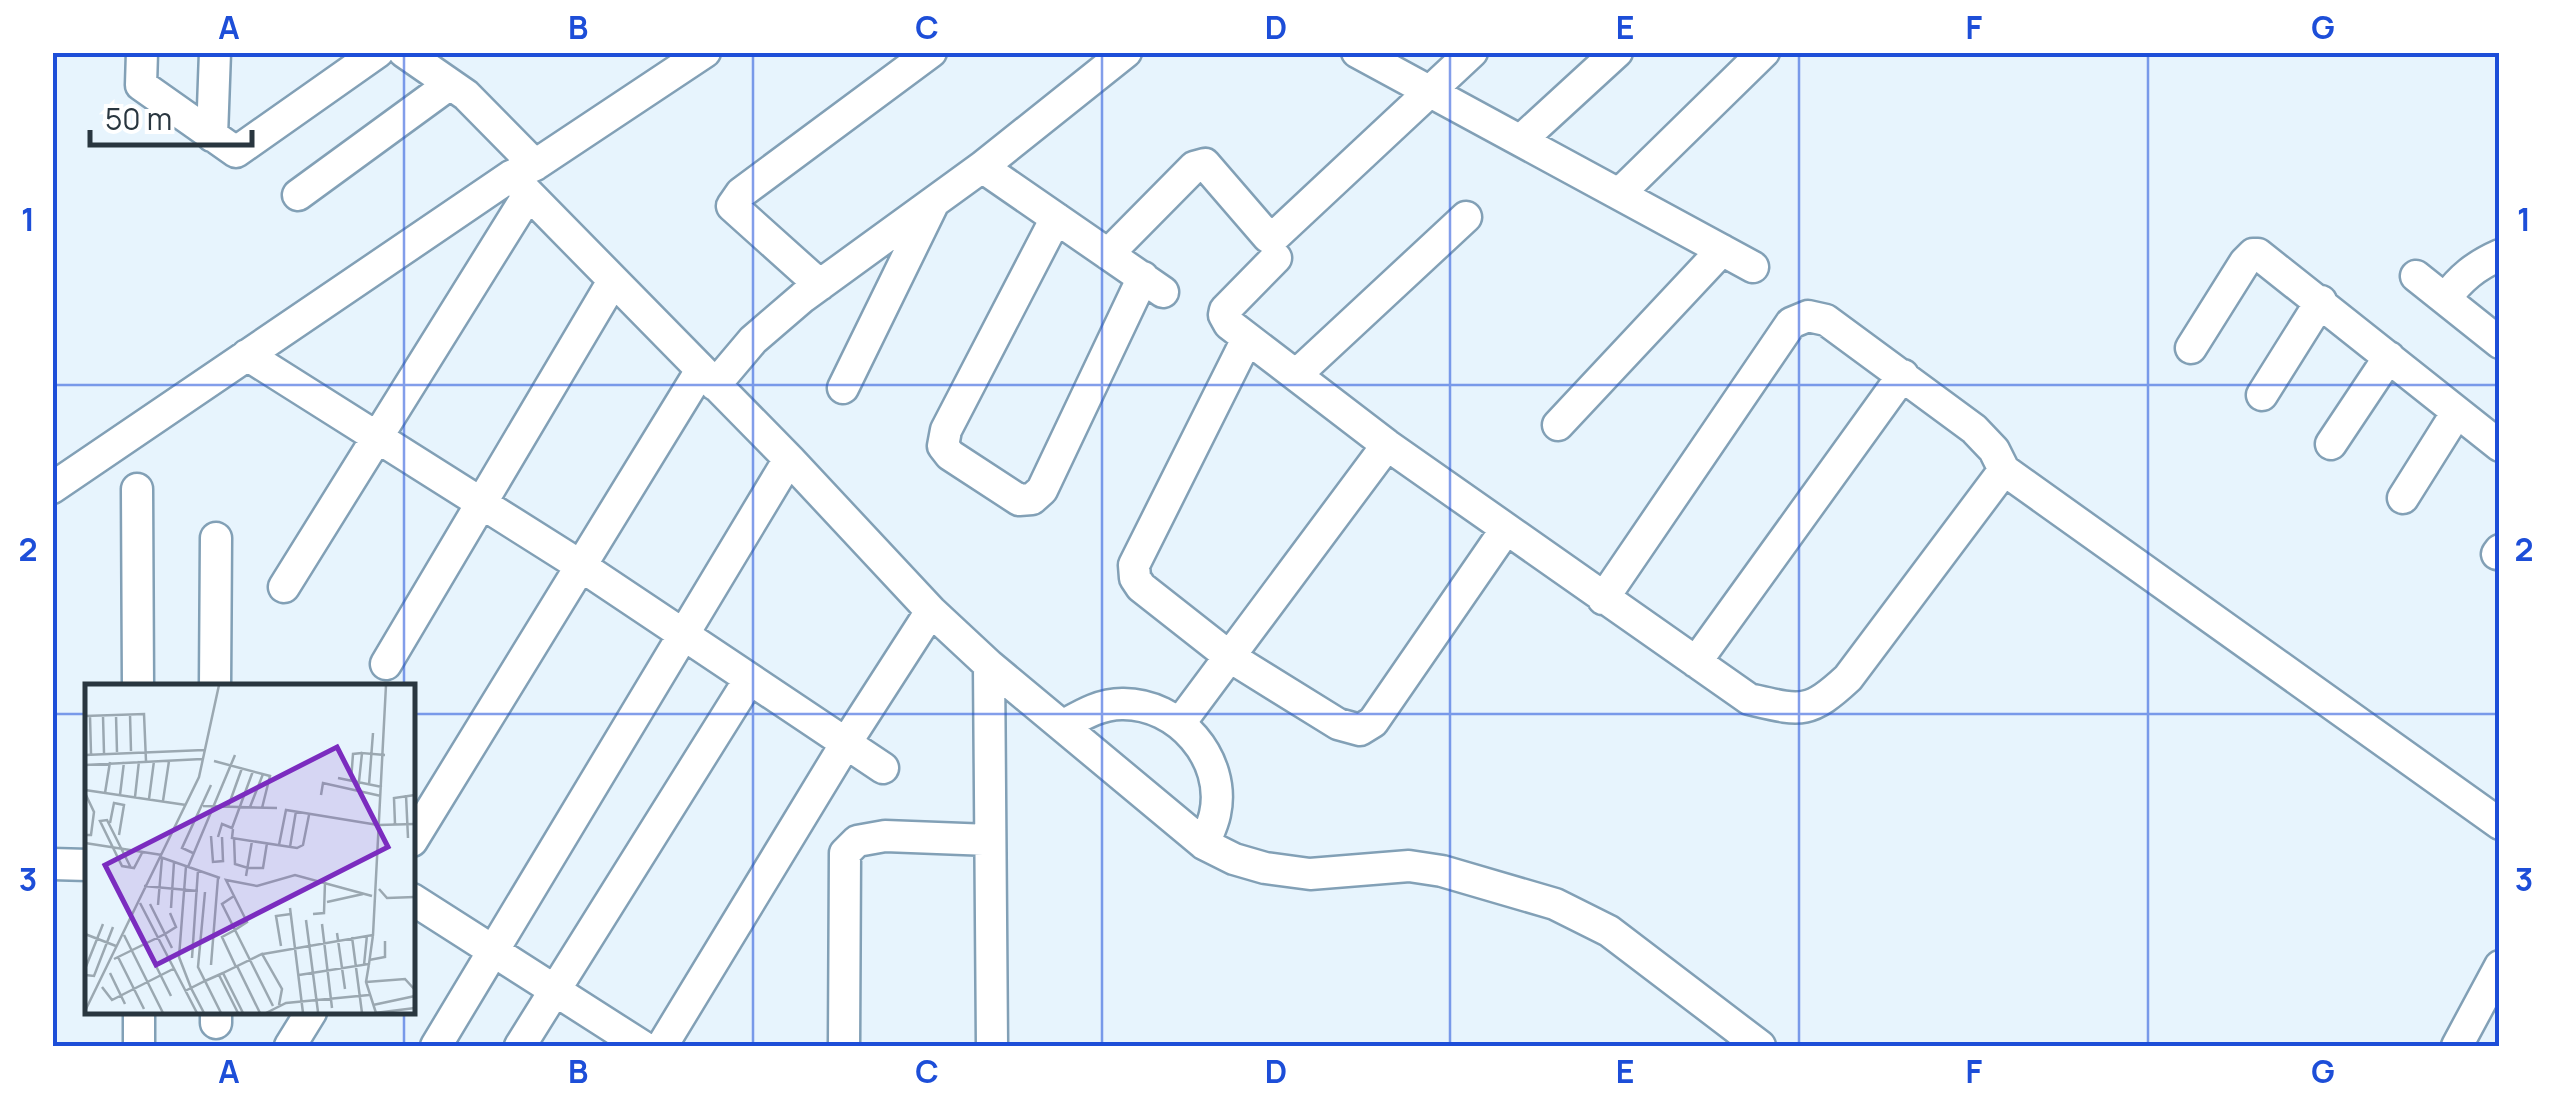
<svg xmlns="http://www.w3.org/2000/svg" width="2552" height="1099" font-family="Manrope,sans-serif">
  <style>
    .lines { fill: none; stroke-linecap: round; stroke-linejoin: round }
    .minor-casing { stroke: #82a0b6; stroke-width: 35 }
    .minor { stroke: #fff; stroke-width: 30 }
    .grid { fill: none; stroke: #1d4ed8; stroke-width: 2.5; stroke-opacity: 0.55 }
    .inset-road { fill: none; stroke: #9ba8b1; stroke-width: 2.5 }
    .view { fill: #7b2cbf; fill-opacity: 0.15; stroke: #7b2cbf; stroke-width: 5 }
    .inset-edge { fill: none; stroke: #29363f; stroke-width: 5 }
    .neatline { fill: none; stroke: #1d4ed8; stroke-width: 4 }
    .grid-label { font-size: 32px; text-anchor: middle; font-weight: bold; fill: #1d4ed8 }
  </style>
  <rect width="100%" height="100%" fill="#e7f4fd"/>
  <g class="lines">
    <defs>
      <path id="minor" d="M142 52 141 85 236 152 378 52
        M404 52 466 95 535 165
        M1357 52 1753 267
        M212 136 215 52
        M1521 140 1617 52
        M982 167 1163 292
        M511 176 789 459 931 611 989 665
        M1619 194 1764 52
        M298 195 450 84
        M1056 218 946 430 943 446 950 455 1019 500 1032 499 1042 490 1143 277
        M1108 254 1194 167 1205 164 1268 237H1274L1472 52
        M1276 258 1225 310 1224 315 1229 324 1387 445 1749 699C1801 711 1808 715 1848 678L2004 470
        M2416 276 2500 343
        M820 285 732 206 741 193 931 52
        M2445 299C2461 278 2475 266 2500 255
        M1247 339 1134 565 1135 578 1141 587 1230 657 1338 724 1360 730 1373 722 1506 529
        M2191 348 2245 262 2253 254H2258L2500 446
        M247 355 581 566 883 768
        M1296 375 1466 217
        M715 385 753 340 803 297 982 167 1126 52
        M843 388 933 204
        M2262 395 2321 301
        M1558 425 1722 250
        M2331 444 2389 357
        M52 488 511 176 535 165 705 52
        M137 489 138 686
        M2403 498 2457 412
        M2497 554 2500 550
        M284 587 528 195
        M1603 599 1791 323 1808 316 1826 320 1974 429 1994 450 2004 470 2500 824
        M1696 662 1903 375
        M386 664 613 281
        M215 686 216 538
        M1180 723 1387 445
        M1064 725C1082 715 1100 704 1122 704 1178 703 1227 759 1215 814 1213 824 1208 834 1204 844
        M412 841 701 370
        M52 864 88 865
        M412 899 642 1046
        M139 1012V1046
        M216 1012V1023
        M290 1046 311 1012
        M436 1046 789 459
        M520 1046 749 680
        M662 1046 846 743 931 611
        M844 1046 845 853 857 841 885 836 990 840
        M992 1046 989 665 1204 844 1234 859 1265 868 1310 874 1409 866 1442 871 1555 904 1609 931 1760 1046
        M2457 1046 2500 966"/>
    </defs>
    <use href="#minor" class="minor-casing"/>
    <use href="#minor" class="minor"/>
  </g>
  <path class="grid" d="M404 52V686M753 52V1046M1102 52V1046M1450 52V1046M1799 52V1046M2148 52V1046M52 385H2500M52 714H88M412 714H2500M404 1012V1046"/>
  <g transform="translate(85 684)">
    <rect width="330" height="330" fill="#e7f4fd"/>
    <path class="inset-road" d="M45 30 46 67M31 31 32 68M0 32 59 30 61 77M5 32 6 70M18 32 19 69M0 71 119 66M129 77 185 92 177 124M0 81 117 75M253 94 297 103M266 97 268 70 277 69M284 101 288 49M0 106 101 121M273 107 277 69 300 71M0 109 9 128 6 151H0M20 109 25 78M35 111 39 78M236 111 238 99 296 112M321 111 323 154M50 113 54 77M64 115 69 77M78 117 84 77M118 122 192 124M143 123 157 84M165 123 178 90M25 139 29 119 39 121 34 151M310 140 309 114 330 111M148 145 147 154 212 164 218 161 224 131M126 152 128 178 138 177 137 153M133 153 137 140 147 144 168 87M149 154 150 180 163 184H178L182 159M0 159 77 171M194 161 201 126 293 141 330 140M205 163 211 127M108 169 97 164 126 101M75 173 135 194M103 183 150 71M46 184 22 136 15 137 37 182 49 184 58 167M161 192 167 157M59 202 113 207M294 205 302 214 330 213M120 208 113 283 120 297 138 289M149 212 137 220 150 246 137 253 151 283M242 218 278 210M55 219 112 329M73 221 77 174M86 224 89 178M205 224 218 329M85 229 91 243 80 250 87 264M228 230 239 229 240 198M48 236 86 312M221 236 233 328M237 240 247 324M252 249 260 305M0 250 31 262M39 251 78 329M267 253 277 329M196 262 191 232 206 230M178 270 288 251 301 1M33 273 59 325M107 274 113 186M29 275 80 250 65 220M284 276 300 273V257M284 280 281 298 291 329M126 281 133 194M279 281 282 251M152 282 175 329M0 285 18 240M25 289 40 320M0 291 9 292 28 243M134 291 153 329M214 291 284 280 288 251M281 298 320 295 330 306M17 303 27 316 90 284M100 307 106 304 94 273 101 182M288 321 330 312M188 322 150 246 162 238 141 196 172 202 210 191 287 212M0 327 114 93 134 1M119 329 106 304 120 297 136 329M158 329 138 289 177 270 197 305 194 321M181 329 201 319 284 311M290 329 330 324"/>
    <path class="view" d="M252 63 303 163 71 281 20 181Z"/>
    <rect width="330" height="330" class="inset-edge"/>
  </g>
  <rect width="2552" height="1099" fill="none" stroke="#ffffff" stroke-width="110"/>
  <path d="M90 130v15h162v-15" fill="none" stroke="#29363f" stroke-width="5"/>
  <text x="105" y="130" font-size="30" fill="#29363f" stroke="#ffffff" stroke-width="8" paint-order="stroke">50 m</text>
  <rect x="55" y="55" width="2442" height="989" class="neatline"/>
  <g class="grid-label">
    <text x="229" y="39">A</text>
    <text x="578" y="39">B</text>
    <text x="927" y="39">C</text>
    <text x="1276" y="39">D</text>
    <text x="1625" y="39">E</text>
    <text x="1974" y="39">F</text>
    <text x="2323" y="39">G</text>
    <text x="28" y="231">1</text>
    <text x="2524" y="231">1</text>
    <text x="28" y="561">2</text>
    <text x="2524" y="561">2</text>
    <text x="28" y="891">3</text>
    <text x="2524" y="891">3</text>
    <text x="229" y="1083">A</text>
    <text x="578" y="1083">B</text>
    <text x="927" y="1083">C</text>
    <text x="1276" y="1083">D</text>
    <text x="1625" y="1083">E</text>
    <text x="1974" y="1083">F</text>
    <text x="2323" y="1083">G</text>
  </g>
</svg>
